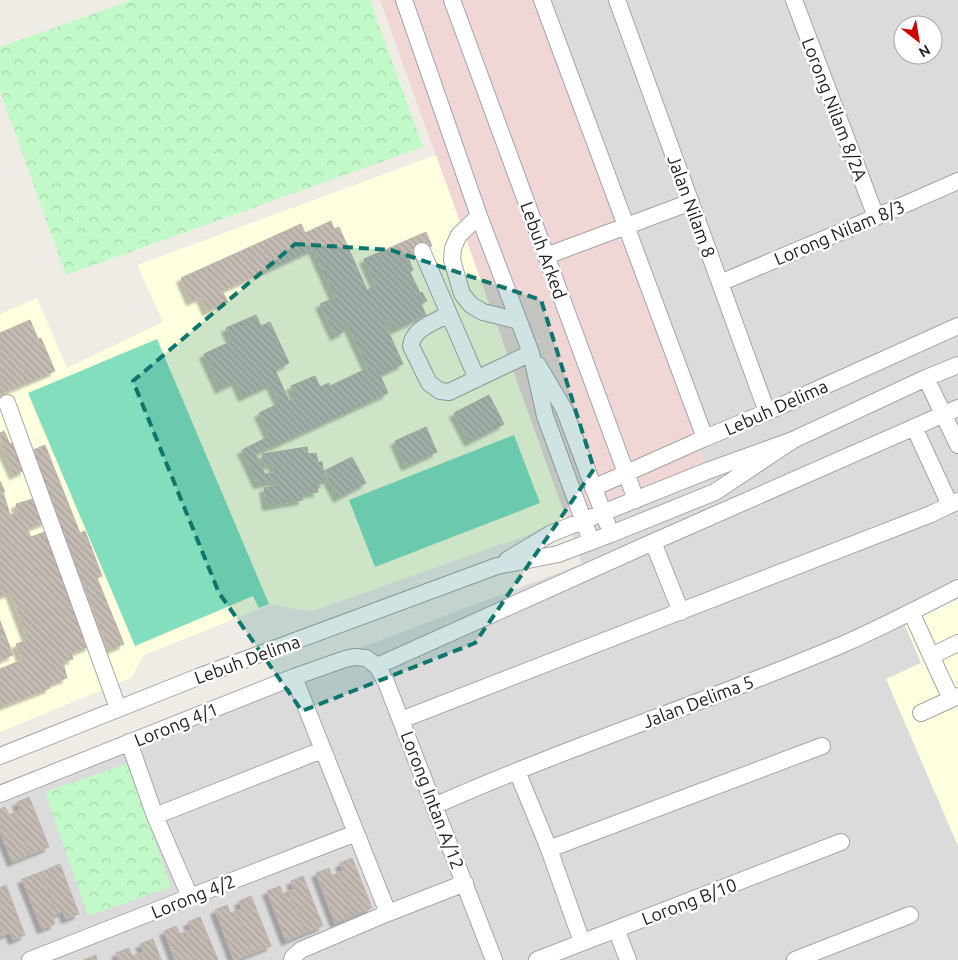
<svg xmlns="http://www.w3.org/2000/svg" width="958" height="960" font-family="Ubuntu,sans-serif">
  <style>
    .residential { fill: #dcdbdb; fill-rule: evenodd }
    .commercial { fill: #f0d6d4 }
    .education { fill: #feffde }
    .park { fill: url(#park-crowns) }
    .pitch { fill: #83debd }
    .building { fill: url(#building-back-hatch); stroke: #c1b3a7; filter: url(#shadow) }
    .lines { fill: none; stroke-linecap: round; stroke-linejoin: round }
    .minor-casing { stroke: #a5a5a5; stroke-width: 18 }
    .minor { stroke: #fff; stroke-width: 16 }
    .marked { fill: #0f766e; fill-opacity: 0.2; stroke: #0f766e; stroke-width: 4; stroke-dasharray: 10 6; stroke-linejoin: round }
    .labels { text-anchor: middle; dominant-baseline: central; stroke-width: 5; stroke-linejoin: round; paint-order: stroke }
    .street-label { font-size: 18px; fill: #1e1e1e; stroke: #fff }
  </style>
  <defs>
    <pattern id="park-crowns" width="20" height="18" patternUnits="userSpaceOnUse" patternTransform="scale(1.25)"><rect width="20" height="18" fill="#c2f9c8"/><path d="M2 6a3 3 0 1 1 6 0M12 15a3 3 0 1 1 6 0" fill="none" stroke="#a6d5ab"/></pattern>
    <pattern id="building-back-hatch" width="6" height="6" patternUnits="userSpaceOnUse" patternTransform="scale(1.25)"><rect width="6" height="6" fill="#c4bcb4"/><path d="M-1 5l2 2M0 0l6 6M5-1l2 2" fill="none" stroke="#a8a19a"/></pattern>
    <filter id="shadow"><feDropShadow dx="-4.5" dy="4.5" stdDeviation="1" flood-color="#0004"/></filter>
  </defs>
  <rect width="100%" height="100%" fill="#efece5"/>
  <path class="residential" d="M534 0H958V960H0V784L582 564 567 521 707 468ZM903 25H933V55H903Z"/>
  <path class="commercial" d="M380 0H534L707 468 567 521Z"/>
  <path class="education" d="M436 155 567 521 313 611 294 609 272 604 144 655 131 678 0 732V314L37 298 67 368 163 322 137 265Z
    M958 599V846L886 679 921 663 905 625Z"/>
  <path class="park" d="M132 0H370L423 147 66 275 0 91V47Z
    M128 763 171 887 88 916 45 792Z"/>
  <path class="pitch" d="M157 339 269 604 259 608 253 596 135 646 28 393Z
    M514 435 540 503 375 567 349 500Z"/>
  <path class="building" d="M331 221 334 229 339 227 367 290 376 286 364 259 426 232 432 246 408 257 413 270 410 272 420 293 422 292 427 301 421 304 426 315 394 330 389 320 384 322 403 364 380 375 388 393 274 446 259 413 280 403 271 384 243 397 236 381 220 389 204 354 232 341 226 328 256 315 261 326 270 322 289 363 275 370 289 401 296 398 291 386 315 376 320 387 329 383 330 386 368 368 348 325 343 327 345 331 335 336 320 304 332 299 333 302 336 300 313 249 222 291 228 302 207 311 201 297 191 301 181 278 301 224 305 233Z
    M30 320 38 339 41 338 55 371 0 394V333Z
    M489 395 504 424 469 442 454 413Z
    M426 427 437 452 406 466 395 441Z
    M4 431 10 444 12 443 25 470 14 475 1 446 4 445 0 436V433Z
    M270 436 274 445 255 454 265 474 274 473 273 464 264 465 262 454 307 447 308 454 316 453 318 462H322L325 483 317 484 318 492 302 494 303 500 267 506 264 488 276 486 275 481 258 484 242 450Z
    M45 445 80 533 85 531 102 576 97 578 124 644 109 650 31 451Z
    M352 457 366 483 338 498 324 471Z
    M0 481 5 492H3L10 515 18 513 16 504 39 497 47 521 27 529 31 537 47 531 90 646 71 653 73 659 63 662 67 678 49 684 50 688 0 707V669L22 660 16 644 28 640 10 592 0 596Z
    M0 621 13 655 0 660Z
    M29 797 49 847 31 854 14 813 20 810 17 802Z
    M5 807 9 815 14 813 31 854 12 862 0 831V809Z
    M352 858 372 908 354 915 338 873 343 871 340 863Z
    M60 864 79 914 66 919 63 911 57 914 41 872Z
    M329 868 332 876 338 873 354 915 335 923 316 873Z
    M41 872 57 914 52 916 55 924 42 929 22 879Z
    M303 876 323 926 305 933 288 891 294 889 291 881Z
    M6 885 25 935 13 940 10 932 4 935 0 924V888Z
    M280 886 283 894 288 891 305 933 286 941 267 891Z
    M251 896 271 946 253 953 236 911 242 909 239 901Z
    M227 905 230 913 236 911 253 953 235 960H234L215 910Z
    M200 917 218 960H197L185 932 191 929 188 922Z
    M0 924 4 935 0 936Z
    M176 926 180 934 185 932 197 960H175L164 931Z
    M153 939 161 960H140L138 954 144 952 140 944Z
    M129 948 132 956 138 954 140 960H119L116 953Z
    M96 955 97 960H84Z"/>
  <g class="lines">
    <defs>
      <path id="minor" d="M404 0 479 216 531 353 545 416 591 541
        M452 0 636 500
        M542 0 705 438
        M617 0 767 412
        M794 0 876 217
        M479 216 459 235 453 248 452 260 462 294 471 305 483 312 519 321
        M422 251 477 379
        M546 256 691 202
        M720 283 876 217 958 181
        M449 314C435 322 412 329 411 346L429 383 440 391 449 392 531 353
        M538 365 564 409 607 523
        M926 378 958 445
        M7 403 118 708
        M914 427 950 505
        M593 488 705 438 767 412 958 326
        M653 542 681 612
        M507 560 550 534 707 471 793 440 926 378 958 365
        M911 612 951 699
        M931 656 958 643
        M377 666 653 542 958 408
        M294 677 388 913
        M921 713 958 696
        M401 720 931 514 958 501
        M129 742 155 816 190 897
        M0 756 198 677 497 566 558 554 611 534 715 492 793 440
        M517 771 549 849 582 942
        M0 794 294 677 345 659 354 657 366 658 377 666 386 682 494 960
        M434 806C569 746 710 701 846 643 884 626 921 607 958 588
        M155 816 322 750
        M549 849 822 746
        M616 929 628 960
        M30 960 190 897 356 833
        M292 960 293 957 301 950 388 913 465 883
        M537 960 841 842
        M795 960 910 915"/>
    </defs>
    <use href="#minor" class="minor-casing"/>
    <use href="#minor" class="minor"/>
  </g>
  <path class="marked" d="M295 244 391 250 541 300 594 469 475 643 302 711 219 593 133 381Z"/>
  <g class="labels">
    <g class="street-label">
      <text transform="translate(835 109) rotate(69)">Lorong Nilam 8/2A</text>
      <text transform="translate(692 206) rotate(70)">Jalan Nilam 8</text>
      <text transform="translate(839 232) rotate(-23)">Lorong Nilam 8/3</text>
      <text transform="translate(544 250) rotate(70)">Lebuh Arked</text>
      <text transform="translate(776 407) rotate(-24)">Lebuh Delima</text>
      <text transform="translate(247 659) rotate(-20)">Lebuh Delima</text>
      <text transform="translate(698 701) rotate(-21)">Jalan Delima 5</text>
      <text transform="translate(176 724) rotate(-22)">Lorong 4/1</text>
      <text transform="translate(433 800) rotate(69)">Lorong Intan A/12</text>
      <text transform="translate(193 896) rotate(-22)">Lorong 4/2</text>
      <text transform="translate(689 901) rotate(-21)">Lorong B/10</text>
    </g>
  </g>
  <g transform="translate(918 40) rotate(149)"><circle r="24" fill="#ffffff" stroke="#a5a5a5"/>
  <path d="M0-4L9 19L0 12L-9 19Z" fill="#cb0702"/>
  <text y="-8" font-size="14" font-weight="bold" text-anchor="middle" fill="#1e1e1e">N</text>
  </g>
</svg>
